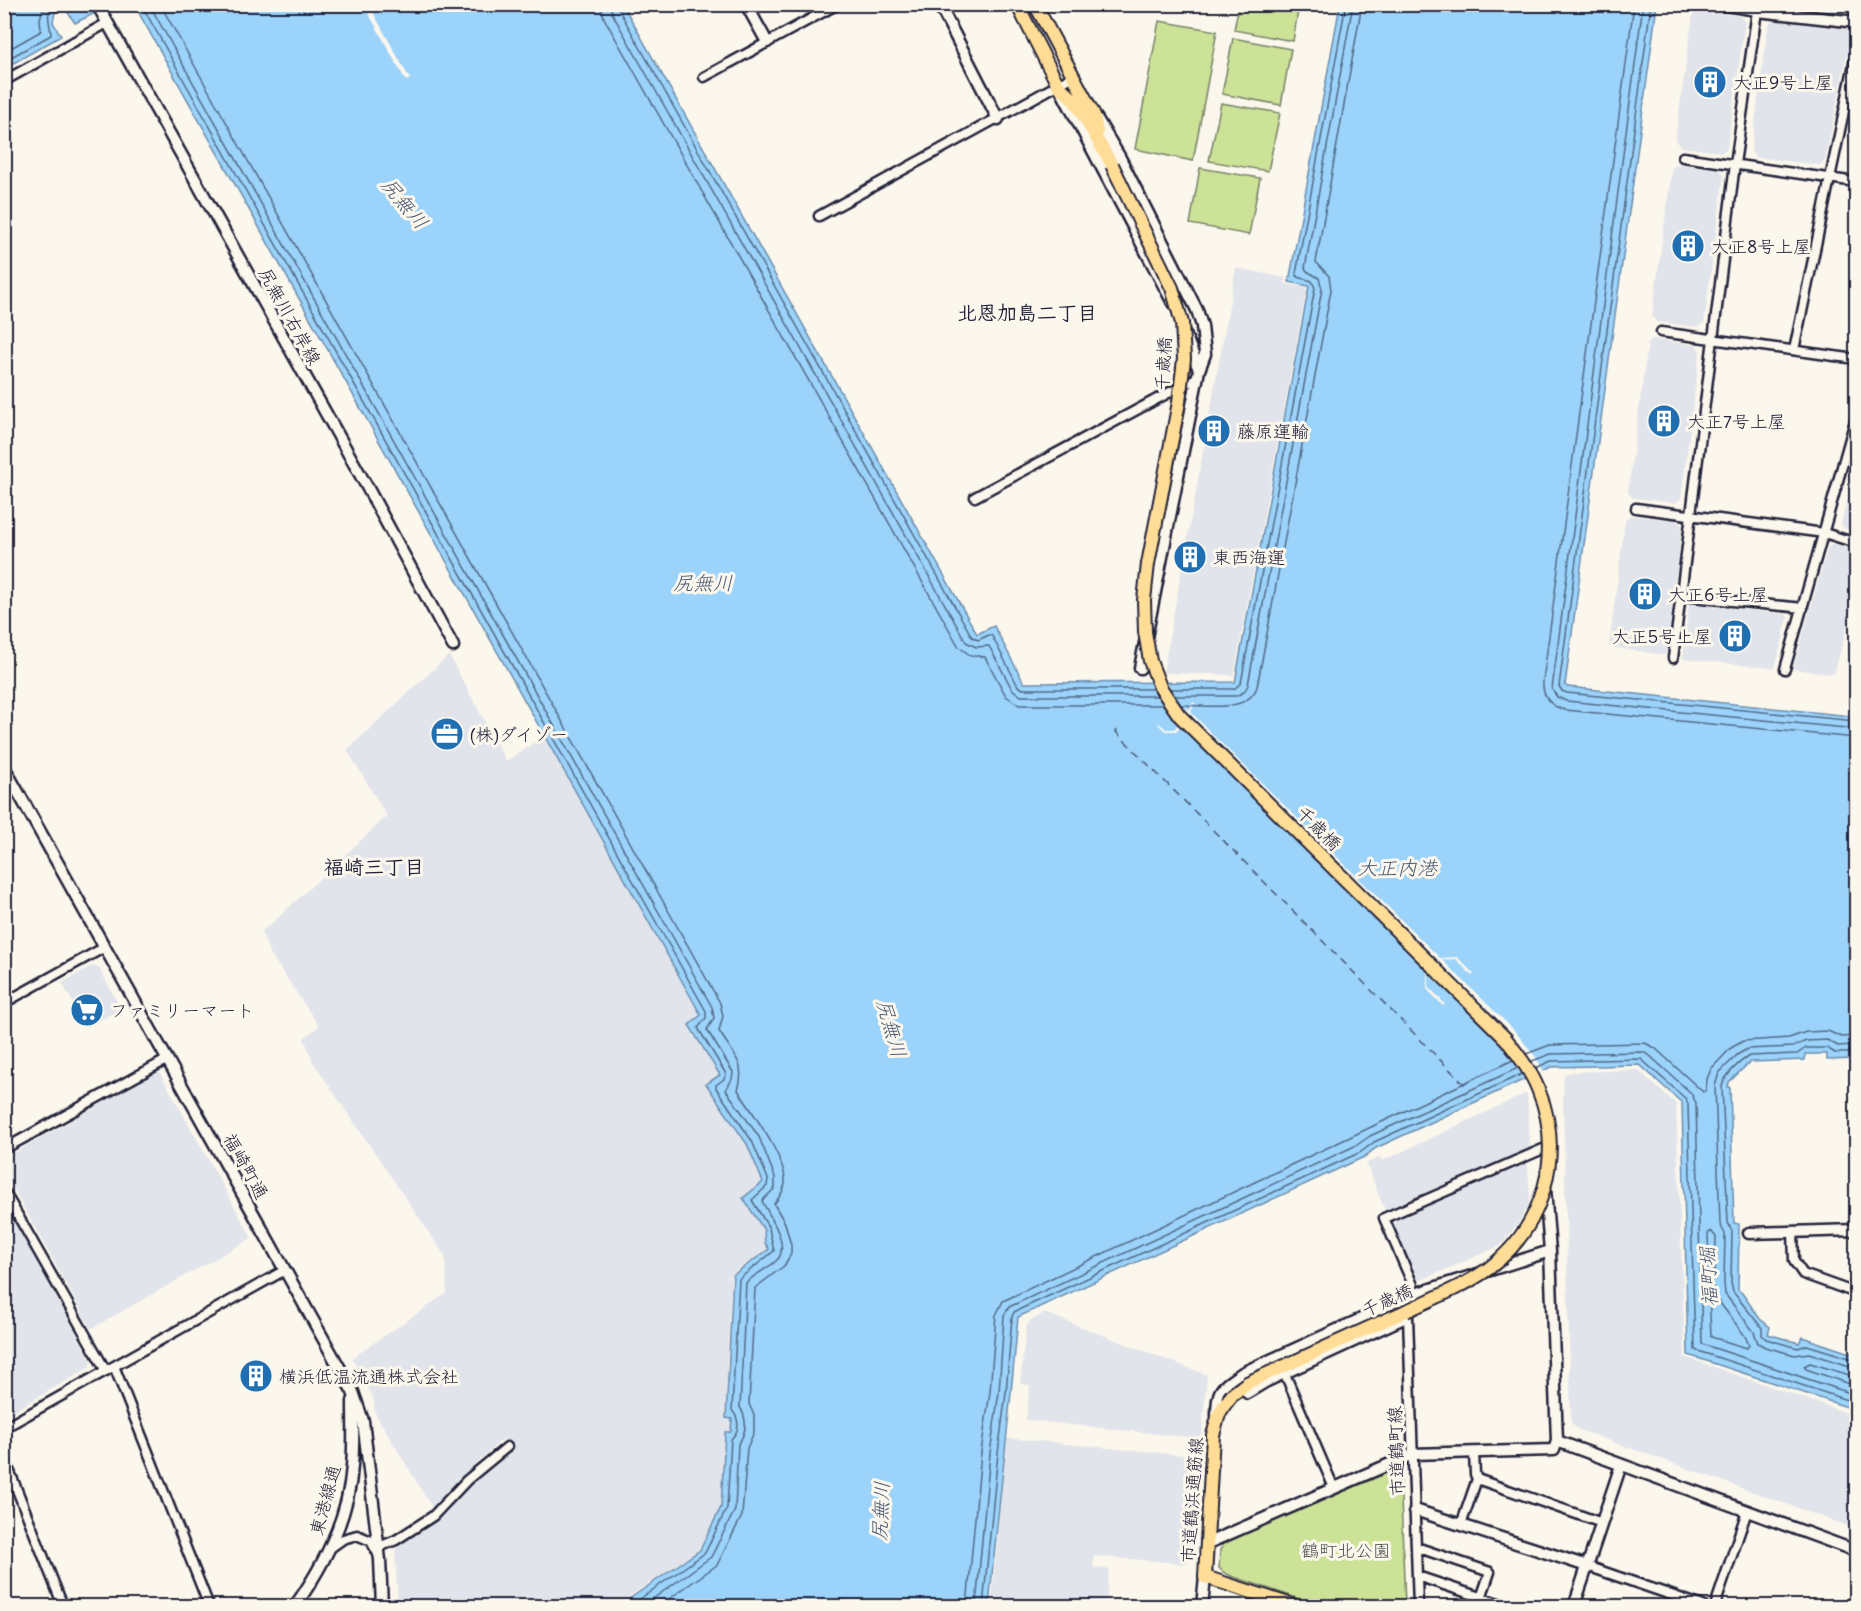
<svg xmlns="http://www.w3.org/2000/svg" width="1861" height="1611" font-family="Delius,'Klee One',sans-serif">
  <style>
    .built { fill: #e1e4ea }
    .green { fill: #cbe297; stroke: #768269; stroke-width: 1.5 }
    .water { fill: #9bd3fa; stroke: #6b8cae; stroke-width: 1.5 }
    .pier { fill: #fbf7ec }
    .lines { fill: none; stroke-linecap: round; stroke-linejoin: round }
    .shore { stroke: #526987; stroke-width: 1.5 }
    .ferry { stroke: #465774; stroke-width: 1.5; stroke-dasharray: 8 6; stroke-linecap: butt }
    .minor-casing { stroke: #22223b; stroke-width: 13 }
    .tertiary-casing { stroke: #22223b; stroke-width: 15 }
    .primary-casing { stroke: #22223b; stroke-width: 16 }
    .minor { stroke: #fbf7ec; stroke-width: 8 }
    .tertiary { stroke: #fbf7ec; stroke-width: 10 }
    .primary { stroke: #ffdd96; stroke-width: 12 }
    .primary-bridge-casing { stroke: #22223b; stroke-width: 16; stroke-linecap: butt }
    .primary-bridge { stroke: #ffdd96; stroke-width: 12 }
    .labels { text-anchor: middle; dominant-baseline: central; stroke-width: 6; stroke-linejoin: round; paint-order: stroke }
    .poi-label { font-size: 18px; fill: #22223b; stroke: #fbf7ec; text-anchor: start }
    .street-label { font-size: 18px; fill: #22223b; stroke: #fbf7ec }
    .park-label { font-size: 18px; fill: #4c5252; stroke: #fbf7ec }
    .water-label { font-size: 20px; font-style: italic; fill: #465774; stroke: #fbf7ec }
    .neighbourhood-label { font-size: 20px; font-weight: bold; fill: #22223b; stroke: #fbf7ec }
  </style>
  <rect width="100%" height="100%" fill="#fbf7ec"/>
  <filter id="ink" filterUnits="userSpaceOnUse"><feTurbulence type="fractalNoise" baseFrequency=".0167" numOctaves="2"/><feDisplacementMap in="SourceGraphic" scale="12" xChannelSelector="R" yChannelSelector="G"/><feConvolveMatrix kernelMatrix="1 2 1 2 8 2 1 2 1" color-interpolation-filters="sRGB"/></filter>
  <g filter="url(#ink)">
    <path class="built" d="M1784 5H1856V9L1852 13Z
      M1697 10 1740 16 1745 22 1727 148 1722 152 1681 147 1675 140 1693 14Z
      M1773 20 1847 29 1851 35 1825 161 1819 165 1755 157 1751 151 1768 26Z
      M1678 164 1719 169 1724 175 1704 323 1698 327 1656 322 1652 316 1672 168Z
      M1236 268 1286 278 1285 284 1307 287 1234 675 1163 673Z
      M1652 339 1696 345 1700 351 1681 499 1675 503 1633 498 1628 492 1648 342Z
      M1856 467V532L1844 528 1841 523Z
      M1630 515 1678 521 1682 526 1666 655 1609 647 1625 520Z
      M1833 544 1856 551V595L1834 674 1793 669 1828 547Z
      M1689 604 1786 614 1788 618 1775 668 1683 659Z
      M449 655 506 761 544 736 701 1015 689 1025 720 1075 706 1084 747 1144 763 1182 743 1198 764 1230 765 1243 769 1248 720 1282 732 1274 725 1418 732 1419 731 1432H724L721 1507 699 1550 615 1606H398L395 1552 397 1547 438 1519 470 1484 506 1453H511L503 1439 461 1477 433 1509 375 1413 373 1397 352 1358 447 1293 445 1256 313 1062 304 1038 319 1026 269 952 261 931 269 926 387 816 347 750Z
      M91 966 99 968 121 1009 87 1027 62 983Z
      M1638 1070 1676 1104 1685 1357 1856 1416V1529L1577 1429 1571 1422 1563 1098 1564 1075 1571 1072Z
      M159 1071 252 1238 91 1329 5 1174V1158Z
      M1527 1093 1530 1148 1385 1210 1366 1164 1380 1157 1382 1161Z
      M1525 1163 1528 1165 1530 1202 1518 1224 1500 1246 1422 1280 1416 1278 1393 1225 1396 1219Z
      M13 1219 91 1360 89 1368 5 1416 4 1223Z
      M1045 1313 1207 1375 1202 1433 1197 1438 1026 1420 1030 1385 1020 1384 1026 1327 1031 1320Z
      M1007 1438 1192 1456 1198 1461 1188 1564 1094 1556 1093 1567 1109 1569 1106 1606H991Z"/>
    <path class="green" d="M1239 4 1299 5 1293 41 1234 30Z
      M1159 21 1217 31 1193 161 1135 149Z
      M1233 38 1291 49 1281 105 1222 94Z
      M1221 103 1280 113 1268 171 1209 161Z
      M1200 168 1260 178 1249 235 1190 224Z
      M1396 1468 1400 1470 1405 1606H1321L1231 1576 1223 1572 1219 1568 1220 1550 1225 1542Z"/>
    <path class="water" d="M5 5H111L75 23 65 8 55 12 53 22 61 36 5 68Z
      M131 5H623L977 634 994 626 1024 683 1235 682 1309 286 1289 282 1340 5H1657L1565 685 1568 687 1851 716 1856 713V1059L1827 1060V1054H1805V1060L1750 1062 1729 1082 1728 1087 1730 1088 1734 1223 1739 1224 1738 1290 1742 1293 1760 1319 1770 1327 1768 1334 1799 1343 1802 1337 1856 1355V1410L1688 1355 1682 1103 1640 1065 1551 1067 1376 1148 1364 1157 1018 1317C1010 1414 998 1510 989 1606H619L700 1550 721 1507 725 1432H731L732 1419 726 1418 733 1275 769 1249 765 1243 764 1230 743 1198 763 1182 747 1144 706 1084 720 1075 689 1025 701 1015 136 8Z"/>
    <path class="pier" d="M364 5H369L410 79 406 81Z
      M1151 680H1166L1180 704 1189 710 1193 702H1195L1191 712 1215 737 1440 958 1457 957 1474 974 1472 976 1456 959 1442 960 1513 1029 1535 1056 1545 1073 1527 1082 1500 1043 1429 974V987L1445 1004 1443 1006 1427 989V971L1180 727 1176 731H1165L1158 724 1159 723 1166 729H1174L1178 725 1165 707Z"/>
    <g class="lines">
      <path class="shore" d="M141 4 706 1011V1018L698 1028 726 1074 724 1079 716 1085V1088L752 1141 768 1179 767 1186 752 1200 769 1228 774 1251 739 1279 732 1410C740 1420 740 1431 731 1439L727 1508 705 1553 630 1606
        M149 4 712 1007 714 1018 707 1030 733 1072 732 1079 726 1090 759 1137 775 1177V1188L762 1201C769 1215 792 1247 776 1261 767 1269 755 1274 746 1283L740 1407C747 1419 747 1432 738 1444L735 1510 711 1557 643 1606
        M160 4 720 1003 723 1016 719 1031C732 1053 747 1063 738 1090 751 1111 787 1159 785 1183 784 1192 779 1197 774 1204L785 1223 791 1245V1254L784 1266 755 1288 749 1404 754 1415V1432L747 1448 742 1516 717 1565 659 1606
        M601 4 604 18 959 647 970 655 985 657 1006 696 1019 705H1163
        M610 4 612 13 966 642 976 647 989 646 1012 689 1021 696H1157
        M618 4 619 10 972 637 978 640 989 635 992 636 1018 686 1023 689H1153
        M1634 4 1543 681C1542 696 1550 706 1565 710L1856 738
        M1643 4 1552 689 1557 697 1566 701 1856 729
        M1651 4 1559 686 1562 691 1567 693 1856 721
        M4 52 41 31 40 19 44 4
        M4 61 51 35C51 23 42 11 58 4
        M1170 689H1234L1241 683 1315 288 1312 281 1298 277 1296 274 1346 4
        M1175 696H1236L1244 692 1248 685 1322 289 1319 278 1307 271 1305 268 1353 4
        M1181 705C1205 705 1247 714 1257 687L1331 290 1329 276 1316 262 1362 4
        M1856 1045 1838 1046 1827 1040 1806 1041 1793 1047 1747 1049 1737 1055 1719 1073 1715 1086 1720 1224 1725 1234 1724 1283 1725 1294 1754 1332 1758 1343 1765 1347 1795 1355 1809 1353 1856 1368
        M1856 1053H1835L1827 1048H1806L1797 1054 1749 1056C1739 1062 1725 1075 1722 1086L1728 1223 1732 1231 1731 1283 1733 1292 1762 1328V1335L1766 1339 1798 1348 1807 1345 1856 1360
        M1526 1054 1550 1045 1645 1043 1655 1048 1703 1092 1706 1090 1707 1079 1711 1069 1731 1048 1743 1041 1789 1038 1806 1032 1828 1031 1841 1037 1856 1036
        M1532 1061 1551 1054 1643 1052 1649 1055 1691 1093 1696 1103 1702 1344 1856 1395
        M1536 1068 1551 1061 1641 1059 1686 1099 1688 1104 1695 1350 1856 1403
        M1711 1231 1716 1237 1715 1270 1712 1273 1709 1270 1708 1234Z
        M1713 1287 1720 1303 1745 1336 1749 1345 1747 1348 1711 1337 1709 1290Z
        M1856 1377 1810 1363 1804 1366 1806 1369 1856 1386
        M967 1606 981 1452 990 1392 996 1315 1003 1301 1513 1060
        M976 1606 990 1453 999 1392 1004 1316 1009 1307 1357 1145 1370 1136 1518 1068
        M983 1606 998 1453 1006 1393 1012 1317 1014 1312 1361 1152 1374 1142 1522 1074"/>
      <path class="ferry" d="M1117 730 1116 732 1466 1086"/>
      <defs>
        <path id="minor" d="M704 77 838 4
          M4 81 107 23
          M1683 157 1856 182
          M819 216 1072 77
          M1661 332 1856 359
          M1794 350 1856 54
          M975 497 1198 377
          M1636 508 1824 533 1856 543
          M1681 596 1803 608
          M1673 658 1735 164 1757 11 1713 4
          M1785 669 1856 417
          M4 1003 105 947
          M4 1149 168 1059
          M4 1191 106 1371
          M1793 1232 1794 1261 1803 1274 1856 1293
          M114 1366 209 1606
          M1285 1374 1334 1488
          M1247 1394 1267 1382 1408 1317
          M1216 1416C1216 1388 1219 1388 1242 1372L1412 1295
          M4 1428 285 1270
          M4 1457 63 1606
          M1477 1479 1602 1523
          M1461 1525 1477 1479 1475 1474 1474 1453
          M379 1547 396 1540 433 1516 467 1480 507 1447
          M1416 1547 1490 1572 1481 1598
          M329 1549 343 1539 357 1535 371 1541 378 1554
          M1587 1566 1703 1606
          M1417 1576 1507 1606
          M1418 1606 1408 1317 1413 1285 1384 1218 1543 1149
          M1715 1606 1747 1511"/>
        <path id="tertiary" d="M97 4 366 485 453 646
          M746 4 767 42
          M939 4 998 119
          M1759 4 1757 11 1856 22
          M1060 88 1173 303
          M1097 119 1119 156 1197 310 1202 326 1205 354 1199 370 1140 668
          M1185 334 1199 370
          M4 767 353 1392 363 1421 380 1560 382 1606
          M1545 1189 1550 1251 1557 1441 1856 1551
          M1749 1233 1856 1230
          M1412 1295 1550 1251
          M1415 1510 1587 1566
          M1208 1543 1413 1454 1554 1450 1557 1441
          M295 1606C324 1565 349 1518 352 1466 354 1445 353 1423 353 1401
          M1202 1606 1205 1577
          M1574 1606 1621 1465
          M1855 1606 1856 1603"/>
        <path id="primary" d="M1017 4 1058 85 1074 100 1112 165
          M1035 4 1094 115 1097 132
          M1295 1606 1205 1577 1213 1435 1219 1414 1225 1404 1233 1394 1247 1383 1406 1311"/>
      </defs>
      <use href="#minor" class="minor-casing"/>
      <use href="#tertiary" class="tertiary-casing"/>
      <use href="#primary" class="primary-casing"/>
      <use href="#minor" class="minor"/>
      <use href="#tertiary" class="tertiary"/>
      <use href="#primary" class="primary"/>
      <defs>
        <path id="primary-bridge" d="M1112 165 1172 288 1182 323 1184 359 1179 402 1148 564 1144 600 1145 632 1150 661 1160 687 1179 715 1506 1039C1518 1055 1531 1071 1538 1089 1565 1154 1544 1227 1488 1269 1463 1287 1434 1298 1406 1311"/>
      </defs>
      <use href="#primary-bridge" class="primary-bridge-casing"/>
      <use href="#primary-bridge" class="primary-bridge"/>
    </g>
  </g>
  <defs>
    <symbol id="building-disc" viewBox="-11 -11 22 22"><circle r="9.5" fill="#1f6fb2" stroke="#fbf7ec"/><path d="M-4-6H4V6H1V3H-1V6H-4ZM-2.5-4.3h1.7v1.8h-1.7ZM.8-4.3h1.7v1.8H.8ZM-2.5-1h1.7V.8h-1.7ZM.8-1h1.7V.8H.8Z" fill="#fff"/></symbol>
    <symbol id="office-disc" viewBox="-11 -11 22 22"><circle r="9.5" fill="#1f6fb2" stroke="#fbf7ec"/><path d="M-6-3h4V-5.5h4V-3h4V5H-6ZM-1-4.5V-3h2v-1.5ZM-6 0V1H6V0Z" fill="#fff"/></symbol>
    <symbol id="supermarket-disc" viewBox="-11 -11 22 22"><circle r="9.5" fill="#1f6fb2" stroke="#fbf7ec"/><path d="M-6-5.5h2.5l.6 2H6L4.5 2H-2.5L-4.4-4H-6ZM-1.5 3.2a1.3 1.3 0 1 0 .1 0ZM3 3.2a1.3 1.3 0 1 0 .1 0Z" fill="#fff"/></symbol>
  </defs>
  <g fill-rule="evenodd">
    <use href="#building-disc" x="1691" y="63" width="38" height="38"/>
    <use href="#building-disc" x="1669" y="227" width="38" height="38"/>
    <use href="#building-disc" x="1645" y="402" width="38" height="38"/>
    <use href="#building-disc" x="1195" y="412" width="38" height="38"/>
    <use href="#building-disc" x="1171" y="538" width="38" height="38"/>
    <use href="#building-disc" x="1626" y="575" width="38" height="38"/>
    <use href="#building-disc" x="1716" y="617" width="38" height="38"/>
    <use href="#office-disc" x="428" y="715" width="38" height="38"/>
    <use href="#supermarket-disc" x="68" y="991" width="38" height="38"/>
    <use href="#building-disc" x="237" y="1357" width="38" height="38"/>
  </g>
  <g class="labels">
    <g class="poi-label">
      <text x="1733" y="82">大正9号上屋</text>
      <text x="1711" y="246">大正8号上屋</text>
      <text x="1687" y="421">大正7号上屋</text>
      <text x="1237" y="431">藤原運輸</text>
      <text x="1213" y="557">東西海運</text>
      <text x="1668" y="594">大正6号上屋</text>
      <text x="1712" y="636" text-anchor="end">大正5号上屋</text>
      <text x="470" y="734">(株)ダイゾー</text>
      <text x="110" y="1010">ファミリーマート</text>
      <text x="279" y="1376">横浜低温流通株式会社</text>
    </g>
    <g class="street-label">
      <text transform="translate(290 316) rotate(61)">尻無川右岸線</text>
      <text transform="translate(1163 364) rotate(-87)">千歳橋</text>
      <text transform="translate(1319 828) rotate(45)">千歳橋</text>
      <text transform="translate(246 1166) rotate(61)">福崎町通</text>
      <text transform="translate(1387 1300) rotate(-24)">千歳橋</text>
      <text transform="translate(1396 1451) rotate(-92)">市道鶴町線</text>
      <text transform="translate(325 1500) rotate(-75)">東港線通</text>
      <text transform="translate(1192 1500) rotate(-86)">市道鶴浜通筋線</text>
    </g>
    <g class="park-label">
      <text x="1346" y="1550">鶴町北公園</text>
    </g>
    <g class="water-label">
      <text transform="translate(405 203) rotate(50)">尻無川</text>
      <text x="703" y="582">尻無川</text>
      <text x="1397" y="867">大正内港</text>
      <text transform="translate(892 1028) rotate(74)">尻無川</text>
      <text transform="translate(1708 1277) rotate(-93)">福町堀</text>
      <text transform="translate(880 1511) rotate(-87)">尻無川</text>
    </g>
    <g class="neighbourhood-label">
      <text x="1027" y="312">北恩加島二丁目</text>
      <text x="374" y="866">福崎三丁目</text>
    </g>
  </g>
  <rect width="1861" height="1611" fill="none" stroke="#fbf7ec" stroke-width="24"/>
  <rect x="12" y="12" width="1837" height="1587" fill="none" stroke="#22223b" stroke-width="2" filter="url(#ink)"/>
</svg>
